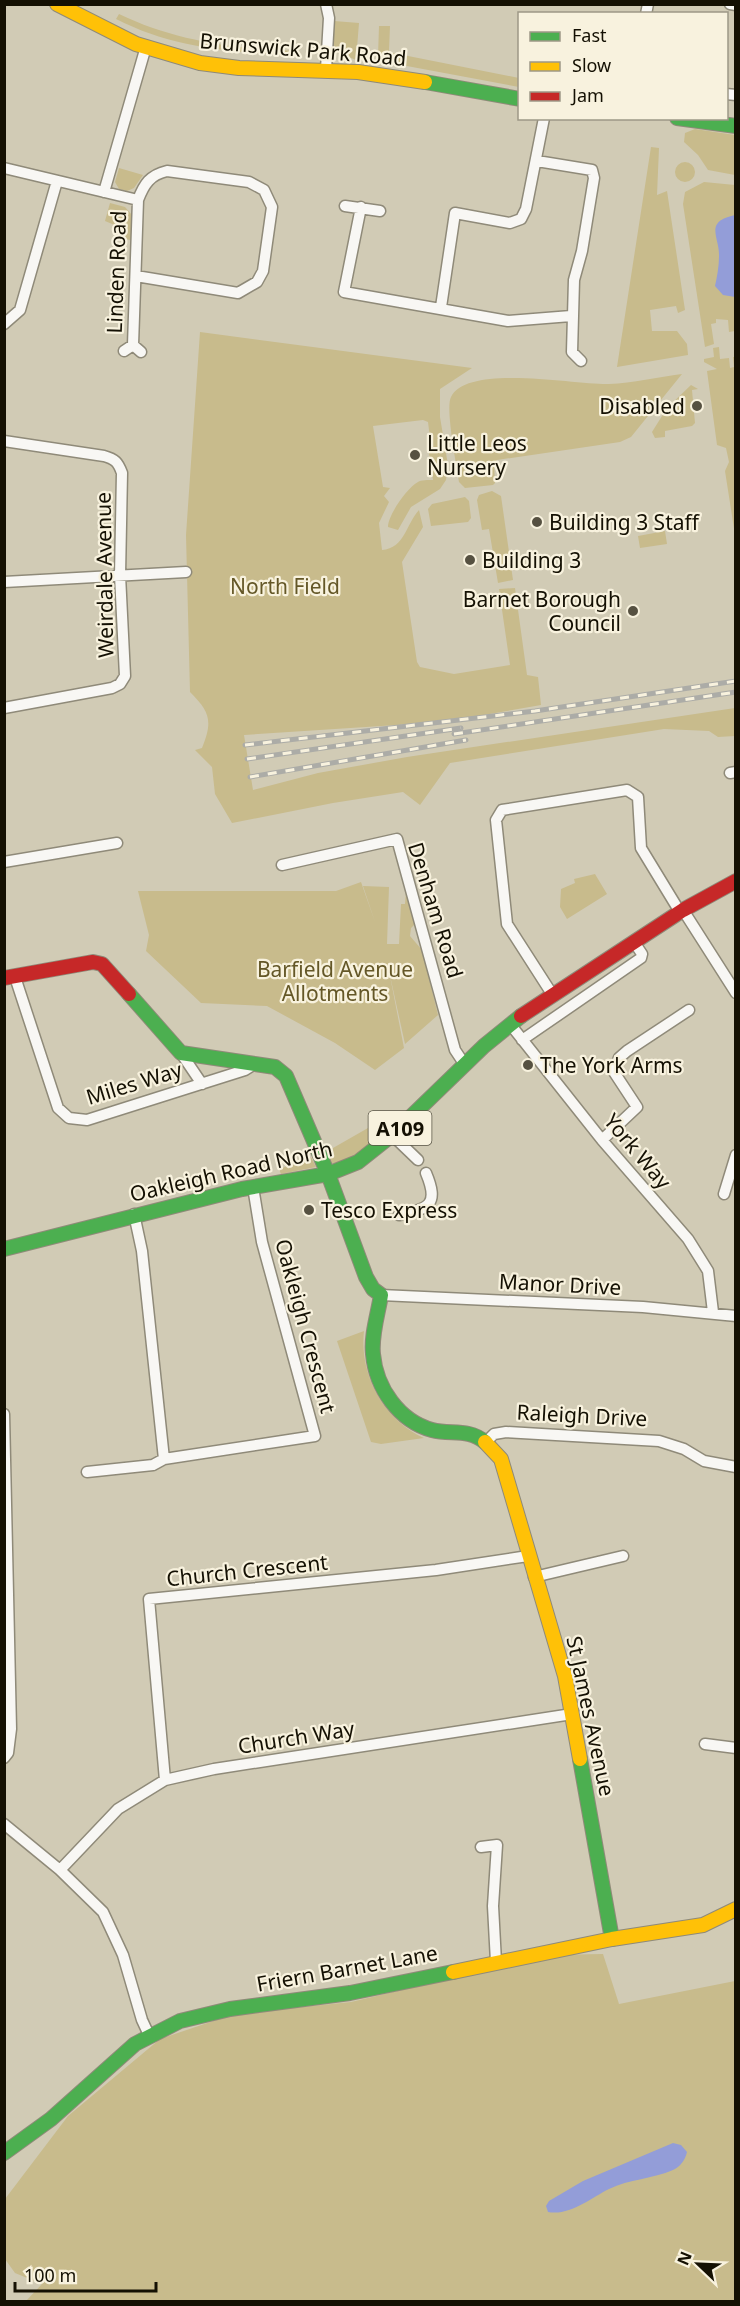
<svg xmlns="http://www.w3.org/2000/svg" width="740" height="2306" font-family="'Noto Sans',sans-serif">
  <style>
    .green { fill: #c8bb8c }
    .water { fill: #939dd8 }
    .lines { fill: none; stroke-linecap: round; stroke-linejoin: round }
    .street-casing { stroke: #8f8a79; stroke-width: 13 }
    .fast-casing { stroke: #8f8a79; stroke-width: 16 }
    .slow-casing { stroke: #8f8a79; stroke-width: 16 }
    .jam-casing { stroke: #8f8a79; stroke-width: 16 }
    .street { stroke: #f8f7f4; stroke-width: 10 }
    .fast { stroke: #4caf50; stroke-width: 14 }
    .slow { stroke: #ffc107; stroke-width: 14 }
    .jam { stroke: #c62828; stroke-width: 14 }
    .rail-casing { stroke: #acaca7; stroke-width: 5 }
    .rail { stroke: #f8f2de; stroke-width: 3; stroke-dasharray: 9; stroke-linecap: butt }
    .poi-dot { fill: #565141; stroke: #f8f2de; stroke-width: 2 }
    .labels { text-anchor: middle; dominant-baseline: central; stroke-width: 4.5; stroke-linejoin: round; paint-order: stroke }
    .shield { fill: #f8f2de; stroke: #585445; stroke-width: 1.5 }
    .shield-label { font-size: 20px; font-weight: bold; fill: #141003 }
    .street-label { font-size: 21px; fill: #141003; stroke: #f8f2de }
    .poi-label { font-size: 21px; fill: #141003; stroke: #f8f2de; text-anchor: start }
    .park-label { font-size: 21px; fill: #645727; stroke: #f8f2de }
  </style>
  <rect width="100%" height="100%" fill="#d1cbb5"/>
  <path class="green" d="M119 14C175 41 235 49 297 51L302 56C235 52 177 50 116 19Z
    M334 21 359 23 356 60 337 52 332 41Z
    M379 26H390L389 51 378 56Z
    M393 53 519 78V87L380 61Z
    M695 129 735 135V175L708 170 698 155 684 142 685 133Z
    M651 147 659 148 657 195 667 191 685 310 678 313 676 306 650 310 652 331H677L687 344 688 355 617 367Z
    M675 172a10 10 0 1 1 20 0a10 10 0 1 1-20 0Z
    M119 168 143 175 134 188 127 191 119 189 115 182Z
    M704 182 735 185V331L729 332 728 320 716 319V323L711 324 714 344 705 347 683 204 685 192Z
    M110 203 125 207 132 215 131 240 124 239V229L105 221Z
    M200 332 472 368 440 389V417L448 465 446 480 440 489 411 507 398 530 388 527C388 515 407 488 418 482 421 480 428 480 433 480L427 440 430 438 428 422 423 420 373 426 383 487 390 488 384 496 389 502 379 523 382 550C405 548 406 524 419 510L423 527 402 562 417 662 420 667 454 674 510 665 499 589 515 588 527 675 538 677 541 705 443 722 244 735 253 790 318 773 407 757 735 708V736L718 737 709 731 664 729 450 763 420 805 403 792 333 803 232 823 215 794 212 767 195 750 202 748C213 721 210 712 190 692L186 535Z
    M719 347 720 359 729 358 730 368 734 367 733 357H735V535L725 471 729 462 726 448 717 445 707 371 717 369 704 362V359L714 357 713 348Z
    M682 374 631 437 620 442 497 460 494 463 495 483 493 485 465 488 459 482C457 467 445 408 451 397 467 363 577 385 609 384 633 383 658 377 682 374Z
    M691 385 698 389 692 390 695 423 692 426 665 431V437L655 438 652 432 667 408Z
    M492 491 501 496 513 580 498 583 489 529 482 530 477 500 479 495Z
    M465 497 469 501 471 518 468 522 431 526 428 509 432 504Z
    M665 531 667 544 640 548 638 536Z
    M595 874 607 894 567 919 560 907 561 889 575 883 574 879Z
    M361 882 375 922 363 886 389 887 387 944H399L401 904H405L406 892 416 923 411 928 410 936 422 950 438 1015 405 1044 389 971 404 1048 375 1070 335 1043 267 1006 201 1003 146 951 149 935 138 891H336Z
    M382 1120 386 1127C372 1140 353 1164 332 1163L326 1152Z
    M311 1157 316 1167 281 1174 279 1169Z
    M364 1331C359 1375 384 1420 424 1438L381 1444 371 1442 337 1341Z
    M603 1954 619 2004 735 1981V2301H26L42 2284 15 2273 5 2259V2199L68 2116 160 2039 234 2014 351 2002 549 1955Z"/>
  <path class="water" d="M735 215V297L723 295 715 286C717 277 719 266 719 257 720 237 703 222 735 215Z
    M673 2143 681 2145 687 2152C685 2160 681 2166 673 2170 653 2179 629 2179 609 2189 591 2198 570 2216 548 2212L546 2206 549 2201 583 2181Z"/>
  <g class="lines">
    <defs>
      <path id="street" d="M730 4 736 5
        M646 14 648 4
        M326 69 329 18 326 4
        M726 94 736 95
        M537 161 592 170 594 178 582 251 574 280 572 352 581 361
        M4 168 138 200
        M104 192 145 50
        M345 206 380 211
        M361 207 344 292 508 321 571 316
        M441 307 455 213 510 223 521 219 526 209 544 118
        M4 324 20 310 57 181
        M133 345 138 200C144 184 150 175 167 171L249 182 264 190 272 207 263 271 257 282 238 293 136 276
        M124 351 133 345 141 352
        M4 441 104 456C115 459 118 462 122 473L120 575 125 676 120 684 112 688 4 708
        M4 582 186 572
        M730 773 736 772
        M4 862 117 843
        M282 865 397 839 455 1050 465 1065
        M683 910 736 993
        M15 977 58 1108 69 1118 87 1120 245 1070 253 1065
        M552 994 507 924 496 820 502 810 627 790 638 797 641 848 680 912
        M510 1024 602 1140 688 1239 708 1271 713 1312
        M522 1040 641 958 642 954 634 942
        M181 1053 202 1084
        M392 1135 418 1160
        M602 1140 637 1107 614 1072 619 1058 627 1051 689 1010
        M724 1194 736 1155
        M134 1214 142 1251 164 1459 315 1436 262 1242 253 1187
        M399 1215C430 1209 439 1204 426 1173
        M381 1295 643 1307 736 1316
        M4 1414 11 1729 8 1753 4 1758
        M487 1441 494 1434 506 1432 659 1441 684 1449 704 1461 736 1467
        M87 1472 153 1465 164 1459
        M534 1577 623 1556
        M705 1744 736 1748
        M165 1780 149 1599 436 1570 528 1556
        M4 1824 60 1870 103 1912 123 1955 142 2020 149 2035
        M481 1847 497 1845 493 1906 496 1962
        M60 1870 118 1809 165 1780 214 1769 572 1714"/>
      <path id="fast" d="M425 82 520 99
        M677 118 736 126
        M129 994 181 1053 275 1067 286 1076 328 1174 366 1277 373 1289 381 1295C378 1314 371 1335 373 1354 376 1388 399 1421 432 1430 451 1435 468 1428 485 1442
        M4 1249 242 1189 328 1174 358 1162 392 1135 484 1046 521 1016
        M580 1759 612 1939
        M4 2153 51 2119 135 2044 180 2021 230 2009 350 1993 453 1972"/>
      <path id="slow" d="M57 4 136 44 200 63 239 68 358 72 425 82
        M485 1442 501 1459 565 1676 580 1759
        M453 1972 612 1939 703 1925 736 1909"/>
      <path id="jam" d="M4 978 93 962 102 964 129 994
        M521 1016 683 910 736 881"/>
    </defs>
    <use href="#street" class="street-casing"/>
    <use href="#fast" class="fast-casing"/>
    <use href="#slow" class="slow-casing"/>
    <use href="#jam" class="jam-casing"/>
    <use href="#street" class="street"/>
    <use href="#fast" class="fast"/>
    <use href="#slow" class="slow"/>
    <use href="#jam" class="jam"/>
    <defs>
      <path id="rail" d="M454 734 736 692
        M245 745 535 711 736 681
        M247 759 461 728
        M250 777 466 740"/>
    </defs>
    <use href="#rail" class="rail-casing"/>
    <use href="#rail" class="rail"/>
  </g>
  <g class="poi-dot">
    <circle cx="697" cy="406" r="6"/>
    <circle cx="415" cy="455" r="6"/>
    <circle cx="537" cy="522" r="6"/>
    <circle cx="470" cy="560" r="6"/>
    <circle cx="633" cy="611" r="6"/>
    <circle cx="528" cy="1065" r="6"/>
    <circle cx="309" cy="1210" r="6"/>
  </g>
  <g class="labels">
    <rect class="shield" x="368.5" y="1111" width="63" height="34" rx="4.5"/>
    <g class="shield-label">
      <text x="400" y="1128">A109</text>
    </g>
    <g class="street-label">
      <text transform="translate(303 49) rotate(5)">Brunswick Park Road</text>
      <text transform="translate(116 272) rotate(-88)">Linden Road</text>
      <text transform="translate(104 575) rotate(-91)">Weirdale Avenue</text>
      <text transform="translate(436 910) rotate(73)">Denham Road</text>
      <text transform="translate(134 1083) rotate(-17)">Miles Way</text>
      <text transform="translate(638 1151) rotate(50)">York Way</text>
      <text transform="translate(231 1171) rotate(-13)">Oakleigh Road North</text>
      <text transform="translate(560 1284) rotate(3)">Manor Drive</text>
      <text transform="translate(306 1326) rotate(75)">Oakleigh Crescent</text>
      <text transform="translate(582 1415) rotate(3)">Raleigh Drive</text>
      <text transform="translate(247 1570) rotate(-6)">Church Crescent</text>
      <text transform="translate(591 1716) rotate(78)">St James Avenue</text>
      <text transform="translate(296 1737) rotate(-9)">Church Way</text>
      <text transform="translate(347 1968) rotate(-10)">Friern Barnet Lane</text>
    </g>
    <g class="poi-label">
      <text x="685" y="406" text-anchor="end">Disabled</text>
      <text x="427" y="443">Little Leos<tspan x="427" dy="24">Nursery</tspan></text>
      <text x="549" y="522">Building 3 Staff</text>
      <text x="482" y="560">Building 3</text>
      <text x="621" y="599" text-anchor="end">Barnet Borough<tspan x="621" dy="24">Council</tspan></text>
      <text x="540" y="1065">The York Arms</text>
      <text x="321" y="1210">Tesco Express</text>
    </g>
    <g class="park-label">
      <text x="285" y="586">North Field</text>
      <text x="335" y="969">Barfield Avenue<tspan x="335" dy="24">Allotments</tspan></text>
    </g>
  </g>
  <rect width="740" height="2306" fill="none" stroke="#141003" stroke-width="12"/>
  <rect x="518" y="12" width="210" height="108" fill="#f8f2de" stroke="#9d9886" stroke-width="1.5"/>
  <rect x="530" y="32" width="30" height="9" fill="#4caf50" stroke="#9d9886" stroke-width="1.5"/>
  <text x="572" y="42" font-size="18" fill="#141003">Fast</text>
  <rect x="530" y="62" width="30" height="9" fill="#ffc107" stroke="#9d9886" stroke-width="1.5"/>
  <text x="572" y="72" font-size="18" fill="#141003">Slow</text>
  <rect x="530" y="92" width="30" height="9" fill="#c62828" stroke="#9d9886" stroke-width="1.5"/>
  <text x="572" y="102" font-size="18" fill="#141003">Jam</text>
  <g transform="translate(698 2264) rotate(293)" stroke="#f8f2de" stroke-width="4.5" paint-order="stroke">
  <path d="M0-4.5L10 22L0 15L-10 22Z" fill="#141003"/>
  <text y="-9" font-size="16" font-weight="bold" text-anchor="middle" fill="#141003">N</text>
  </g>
  <path d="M15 2282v9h141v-9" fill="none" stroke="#141003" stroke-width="3"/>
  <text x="24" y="2282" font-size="18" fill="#141003" stroke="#f8f2de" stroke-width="4.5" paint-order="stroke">100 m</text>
</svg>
